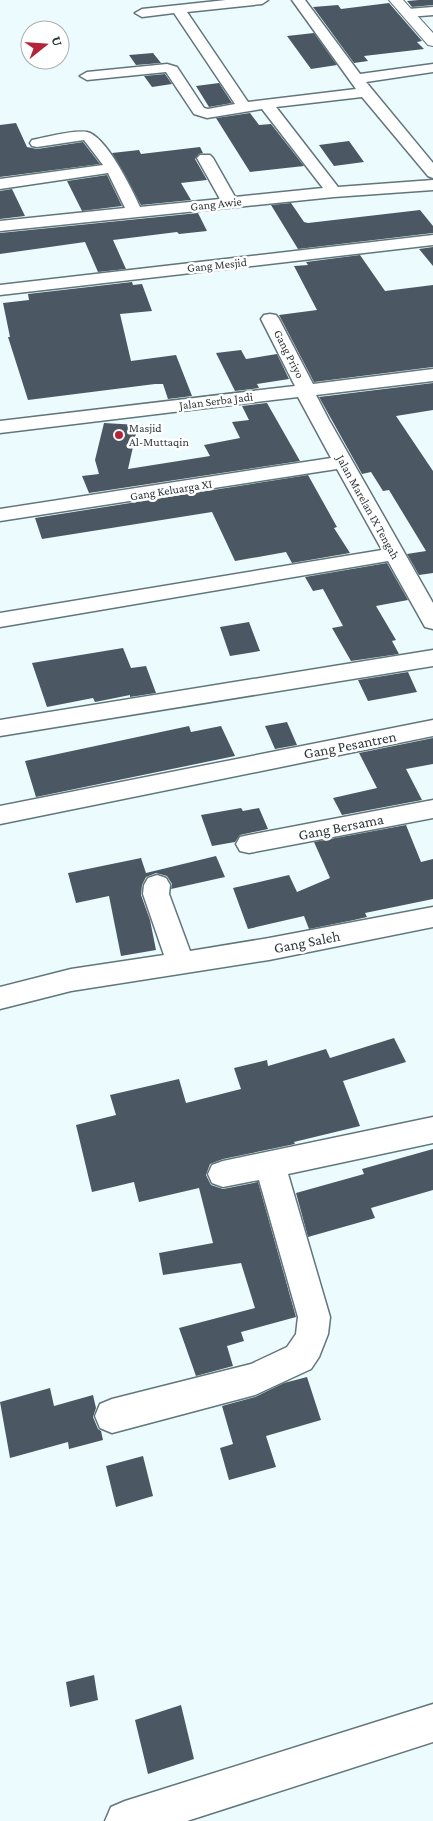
<svg xmlns="http://www.w3.org/2000/svg" width="433" height="1821" font-family="'Crimson Pro',serif">
  <style>
    .building { fill: #4b5864 }
    .lines { fill: none; stroke-linecap: round; stroke-linejoin: round }
    .minor-casing { stroke: #61767b; stroke-width: 3 }
    .secondary-casing { stroke: #61767b; stroke-width: 2 }
    .minor { fill: #fff; fill-rule: evenodd }
    .secondary { fill: #fff; fill-rule: evenodd }
    .poi-dot { fill: #b52338; stroke: #fff; stroke-width: 2 }
    .labels { text-anchor: middle; dominant-baseline: central; stroke-width: 5; stroke-linejoin: round; paint-order: stroke }
    .far-street-label { font-size: 12px; fill: #2f383b; stroke: #fff }
    .far-poi-label { font-size: 12px; fill: #2f383b; stroke: #fff; text-anchor: start }
    .street-label { font-size: 15px; fill: #2f383b; stroke: #fff }
  </style>
  <rect width="100%" height="100%" fill="#ecfbfe"/>
  <path class="building" d="M419 0H433V5L412 7 407 1Z
    M389 3 422 41 417 42 424 49 364 56 368 61 354 63 313 7 338 5 341 9Z
    M314 33 337 65 311 69 287 36Z
    M153 53 161 63 136 65 129 55Z
    M165 74 172 84 152 87 144 76Z
    M219 83 232 103 209 107 196 86Z
    M250 113 259 125 271 124 304 166 250 172 216 118Z
    M16 123 27 147 37 149 83 142 100 164 0 177V125Z
    M349 141 364 162 334 166 319 145Z
    M200 147 203 153 199 154 195 159 207 180 181 183 191 200 141 205 112 153 139 150 141 154Z
    M107 175 122 206 82 211 67 181Z
    M12 189 25 216 0 219V191Z
    M291 203 304 222 308 223 420 210 433 226V233L298 249 271 205Z
    M198 213 207 231 179 234 177 232 113 240 126 269 98 272 85 242 0 254V233Z
    M433 247V266L419 249Z
    M360 255 385 291 433 285V367L314 382 279 315 317 310 294 266 308 265 306 262Z
    M132 282 133 285 142 284 152 311 120 314 131 361 176 355 192 396 168 399 163 384H155L28 400 8 337H10L3 303 29 300 28 294Z
    M241 350 246 359 277 354 289 379 257 384 259 388 235 391 216 353Z
    M433 383V410L396 416 433 471V573L419 575 407 554 426 551 389 490 383 491 371 472 362 474 319 397Z
    M267 403 300 461 89 493 82 476 99 474 95 460 104 423 138 425 128 469 210 456 204 445 240 438 232 422 249 420 242 406Z
    M308 475 337 527 334 528 350 553 292 563 286 552 235 561 212 512 42 539 35 518Z
    M387 563 408 600 376 606 396 640 392 641 399 654 351 661 332 628 343 626 323 589 313 591 305 577Z
    M249 622 260 651 230 656 220 627Z
    M123 648 131 668 146 666 156 693 130 697V695L95 702 93 698 47 707 32 663Z
    M408 672 417 692 368 701 358 680Z
    M287 722 297 745 275 749 265 726Z
    M189 726 191 732 221 726 235 756 36 797 25 761Z
    M433 738V764L406 769 422 800 342 815 333 798 377 788 359 753Z
    M241 808 243 811 259 808 268 829 240 835 235 842 212 846 201 815Z
    M406 825 421 862 433 859V899L365 913 367 917 354 920 309 929 304 916 248 929 233 888 289 875 297 892 330 878 314 842Z
    M216 856 225 877 171 889 172 884 167 876 156 873 146 877 142 885 141 895 150 920 156 950 121 956 109 896 76 903 68 873 141 858 146 873Z
    M394 1038 406 1062 343 1081 360 1126 294 1142 295 1144 223 1159 210 1164 206 1175 211 1185 223 1189 258 1182 296 1317 241 1332 244 1341 227 1346 233 1366 196 1376 179 1328 255 1308 241 1263 163 1275 159 1253 213 1243 199 1188 139 1202 134 1182 92 1192 76 1125 116 1115 110 1095 179 1079 186 1103 241 1089 234 1068 267 1060 268 1066 326 1049 330 1058Z
    M433 1149V1190L371 1208 375 1218 308 1237 296 1193 364 1174 362 1169Z
    M307 1377 321 1420 266 1436 276 1467 229 1480 220 1448 233 1444 222 1406 255 1397 284 1383Z
    M50 1388 54 1406 93 1395 96 1408 93 1417 98 1429 101 1431 103 1440 69 1449 68 1442 10 1458 0 1402Z
    M143 1456 153 1496 116 1507 106 1466Z
    M94 1675 98 1700 70 1707 66 1682Z
    M181 1705 194 1759 148 1774 135 1720Z"/>
  <g class="lines">
    <defs>
      <path id="minor" d="M226 0H268L262 4 187 12 248 102 356 89 292 0H305L360 74 433 64V72L366 82 433 163V178L428 176 362 97 276 107 338 187 433 180V190L334 197 0 231V221L125 208 108 173 0 189V179L103 165 84 140 37 147 32 146 30 143 32 140 37 139C51 136 74 130 87 132 106 136 132 189 140 207L220 199 197 158 200 155H210L213 158 235 197 323 188 262 109 207 118 194 114 166 72 87 80 80 76 87 72 167 64 177 67 204 108 208 109 235 104 174 13 142 17 135 13 142 9Z
        M433 7V15L408 17 401 13 408 9Z
        M433 235V245L0 295V285Z
        M270 314 276 315 279 319 313 384 433 369V381L316 395 329 420 433 603V629L425 627 388 561 0 627V613L382 550 337 469 0 521V509L331 458 298 397 0 433V421L295 386 261 319 264 315Z
        M433 650V666L0 736V720Z
        M433 720V736L0 824V806Z
        M433 800V818L249 853 240 851 236 844 240 837 249 835Z
        M157 875 166 878 170 885 169 894 190 951 269 938 433 907V927L269 960 71 991 0 1009V987L71 969 164 955 143 894 144 885 148 878Z
        M433 1117V1143L288 1174 330 1317 328 1334 319 1357 311 1369 255 1395 112 1433 100 1428 95 1416 100 1404 112 1399 251 1364 287 1347 296 1334 298 1317 259 1180 223 1187 212 1183 208 1174 212 1165 223 1161Z
        M433 1704V1742L187 1821H105L111 1807 125 1801Z"/>
      <path id="secondary" d="M389 0H403L433 33V46L428 45Z"/>
    </defs>
    <use href="#minor" class="minor-casing"/>
    <use href="#secondary" class="secondary-casing"/>
    <use href="#minor" class="minor"/>
    <use href="#secondary" class="secondary"/>
  </g>
  <circle class="poi-dot" cx="119" cy="435" r="5"/>
  <g class="labels">
    <g class="far-street-label">
      <text transform="translate(216 204) rotate(-6)">Gang Awie</text>
      <text transform="translate(217 265) rotate(-6)">Gang Mesjid</text>
      <text transform="translate(289 354) rotate(63)">Gang Priyo</text>
      <text transform="translate(216 401) rotate(-7)">Jalan Serba Jadi</text>
      <text transform="translate(171 490) rotate(-9)">Gang Keluarga XI</text>
      <text transform="translate(368 507) rotate(61)">Jalan Marelan IX Tengah</text>
    </g>
    <g class="far-poi-label">
      <text x="129" y="428">Masjid<tspan x="129" dy="14">Al-Muttaqin</tspan></text>
    </g>
    <g class="street-label">
      <text transform="translate(350 745) rotate(-11)">Gang Pesantren</text>
      <text transform="translate(341 827) rotate(-11)">Gang Bersama</text>
      <text transform="translate(307 942) rotate(-11)">Gang Saleh</text>
    </g>
  </g>
  <g transform="translate(45 45) rotate(73)"><circle r="24" fill="#ffffff" stroke="#acafb1"/>
  <path d="M0-4L9 19L0 12L-9 19Z" fill="#b52338"/>
  <text y="-8" font-size="14" font-weight="bold" text-anchor="middle" fill="#2f383b">U</text>
  </g>
</svg>
